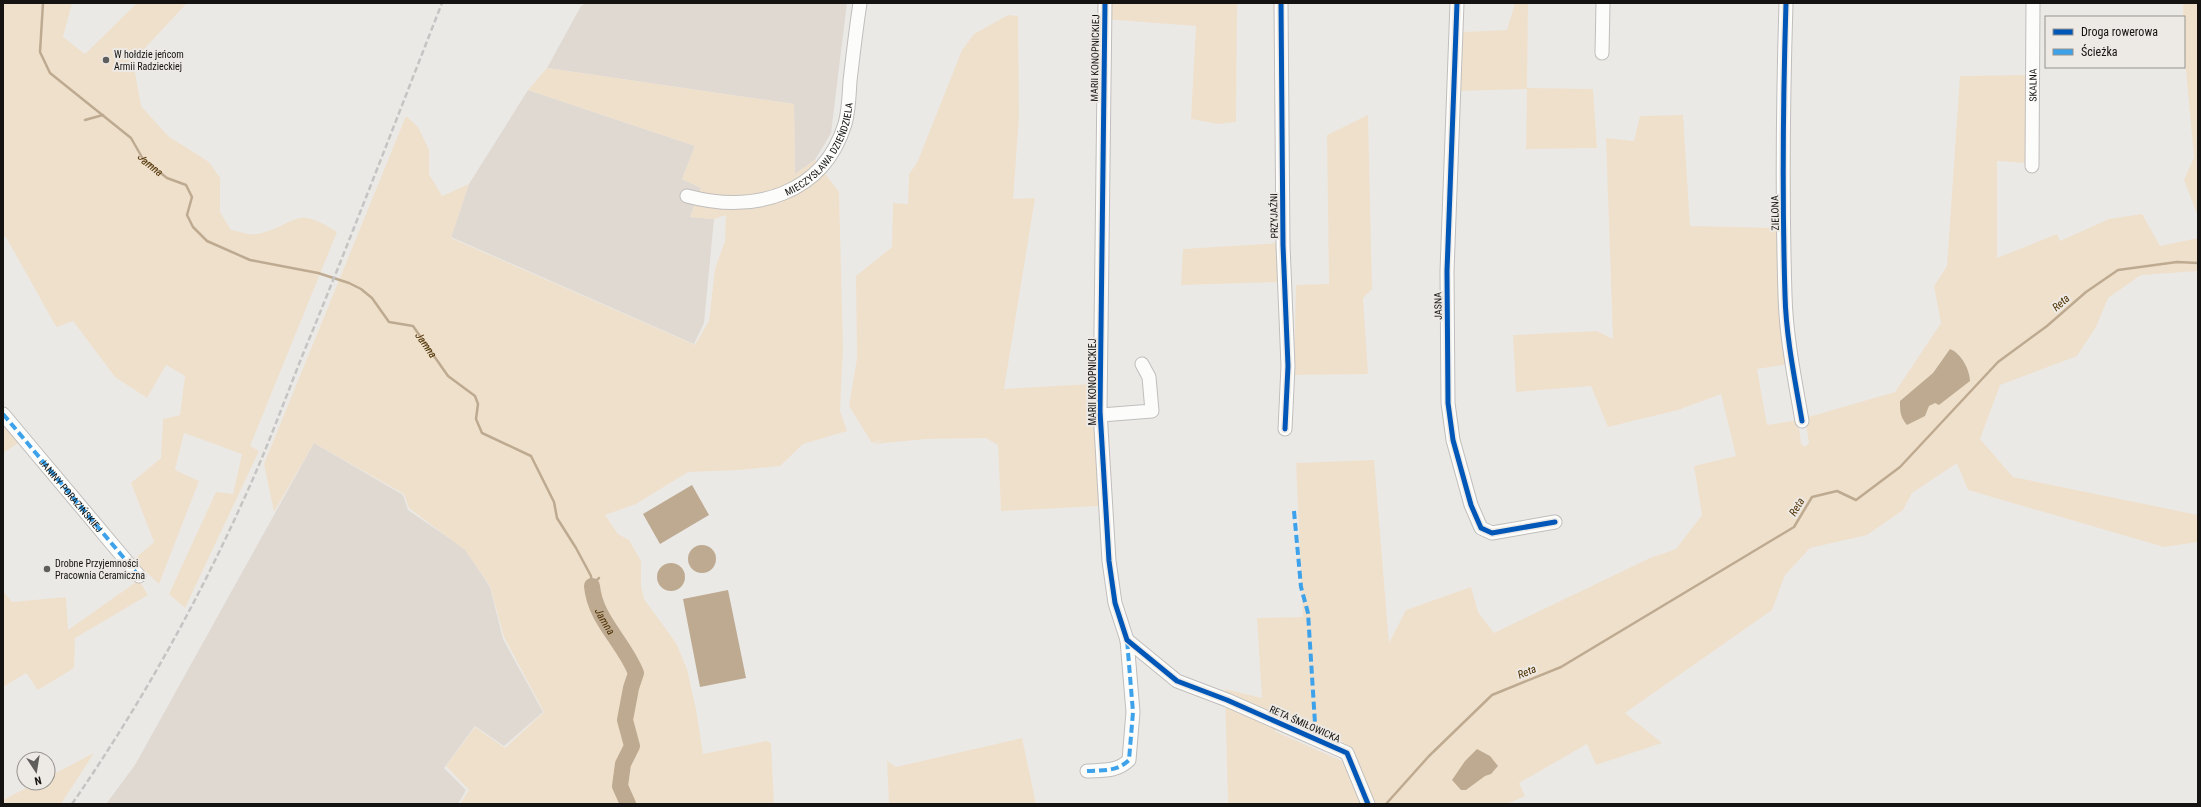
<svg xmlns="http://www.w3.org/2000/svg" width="2201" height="807" font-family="'Roboto Condensed',sans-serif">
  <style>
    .built { fill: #dfd9d2 }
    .green { fill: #efe0cc }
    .water { fill: #beaa90 }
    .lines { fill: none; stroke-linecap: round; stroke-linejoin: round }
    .stream { stroke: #beaa90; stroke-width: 2.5 }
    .river { stroke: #beaa90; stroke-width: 16 }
    .minor-casing { stroke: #c0bebc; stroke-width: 15 }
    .minor { stroke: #fcfcfb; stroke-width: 13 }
    .rail { stroke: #c5c4c4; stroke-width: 2.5; stroke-dasharray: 6 3; stroke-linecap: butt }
    .quiet { stroke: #3da2ea; stroke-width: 4; stroke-dasharray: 8 4; stroke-linecap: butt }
    .cycleway-casing { stroke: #ede9e4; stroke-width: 8 }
    .cycleway { stroke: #0057b8; stroke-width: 5 }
    .poi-dot { fill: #5f5e5c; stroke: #ede9e4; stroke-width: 1.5 }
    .labels { text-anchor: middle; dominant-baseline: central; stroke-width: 4; stroke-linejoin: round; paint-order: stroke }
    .poi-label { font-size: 10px; fill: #141311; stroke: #ede9e4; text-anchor: start }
    .street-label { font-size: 10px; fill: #141311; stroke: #ede9e4 }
    .water-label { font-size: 11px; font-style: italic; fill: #4e3101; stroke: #ede9e4 }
  </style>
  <rect width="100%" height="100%" fill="#ebe9e6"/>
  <path class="built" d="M586 3H847L831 133 815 160 795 174 794 104 547 68 581 6Z
    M528 90 695 146 682 179 701 188 690 217 714 219 704 323 694 344 451 237 469 184Z
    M314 443 403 495 408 510 465 549 490 587 503 639 543 712 504 746 475 726 444 768 466 790 458 804H106L135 765Z"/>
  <path class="green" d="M3 3H72L63 37 85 54 137 3H187L133 61 141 106 168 136 209 162 220 178V212L231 230C238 231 250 236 258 234 299 224 293 204 337 232L250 446 259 451 185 608 169 594 216 492 233 494 242 454 184 433 175 470 199 481 159 584 133 560 154 542 131 483 161 458 163 419 180 415 185 376 166 365 147 398 115 377 73 321 57 327 54 323 7 239 3 235Z
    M1105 3H1237L1236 122 1218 124 1191 119 1196 26 1105 19Z
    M1515 3H1528L1527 88 1593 89 1597 148 1526 149 1527 89 1459 91 1462 32 1507 30Z
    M2183 3H2198V216L2184 180 2194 157 2184 49Z
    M1008 15 1018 16 1019 117 1013 199 1035 198 1004 389 1092 384 1100 506 1001 511 998 445 986 438 926 439 874 444 885 439 872 443 849 406 857 358 856 276 892 247 893 203 908 204 909 174 917 163 962 50 974 34Z
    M547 68 794 104 795 174 815 160 839 192 843 348 840 411 847 431 803 444 780 466 739 470 688 472 636 504 605 515 618 534 629 540 641 561V586L644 599 676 643 687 669 696 709 703 754 766 741 771 743 774 804H460L469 790 446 766 475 727 505 748 544 712 504 637 490 586 465 550 409 508 404 494 314 443 274 512 264 464 406 116 418 127 429 150V174L442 196 469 184 451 238 695 345 709 321 715 269 725 241 726 215 714 219 690 217 701 188 682 179 695 146 528 90Z
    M2028 75 2027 163 1997 161V258L2057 234 2060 241 2109 219 2142 214 2160 246 2198 238V271L2141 275 2108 298 2096 327 2077 356 2000 385 1980 439 2013 477 2198 515V542L2164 547 1968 490 1957 463 1912 493 1903 510 1867 535 1810 548 1785 575 1772 610 1625 713 1662 743 1596 765 1587 744 1519 783 1525 796 1507 804H1372L1352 752 1332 731 1293 723 1274 731 1342 761 1361 804H1228L1225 689 1262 698 1257 618 1303 617 1296 463 1374 460 1389 643 1406 610 1471 587 1478 612 1494 633 1650 558 1676 549 1702 515 1694 466 1736 456 1721 394 1678 410 1608 427 1591 386 1516 392 1513 335 1597 331 1613 339 1606 138 1634 141 1640 116 1683 115 1690 226 1778 228 1789 364 1757 369 1767 425 1798 420 1801 444 1805 447 1809 443 1805 418 1895 392 1941 323 1934 286 1947 266 1960 76Z
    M1368 115 1372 289 1363 298 1368 374 1294 375 1296 285 1329 284 1327 135Z
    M1278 243V282L1181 285 1183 249Z
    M3 418 23 440 3 453Z
    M139 580 148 595 75 638 74 668 38 690 26 673 3 687V591L12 602 66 597 68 630Z
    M1022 738 1036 804H889L887 761 896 767Z
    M94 753 61 804H3V800L36 783H48V777Z"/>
  <path class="water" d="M1950 349C1961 353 1970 370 1970 381L1939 405 1935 403 1929 406 1925 416 1907 425C1900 417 1900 411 1900 401L1933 373Z
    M692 485 709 515 660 544 643 514Z
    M688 559a14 14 0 1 1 28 0a14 14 0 1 1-28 0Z
    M657 577a14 14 0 1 1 28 0a14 14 0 1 1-28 0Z
    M728 590 746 678 700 687 683 599Z
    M1477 749 1490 756 1498 766 1491 774 1485 776 1466 790H1461L1452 780 1465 761Z"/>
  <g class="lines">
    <g class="stream">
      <path id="s1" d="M43 3 40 52 50 73 131 138 143 159 167 178 186 185 192 197 187 215 193 227 207 241 250 260 318 273 349 283 361 289 372 298 389 322 413 326 448 376 475 396 478 404 476 419 482 433 531 456 554 502 557 518 576 548 591 576 592 586"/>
      <path d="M85 120 103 115"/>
      <path d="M592 585 599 578"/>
      <path d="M1386 804 1429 756 1492 695 1561 667 1794 527 1812 497 1837 491 1856 500 1900 467 1998 362 2047 326 2086 292 2118 270 2177 262 2198 263"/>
    </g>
    <path class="river" id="s2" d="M592 586C595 620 624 642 636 673L631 688 625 720 632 746 623 764 620 786 628 804"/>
    <defs>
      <g id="minor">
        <path d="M1105 3 1100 411 1109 561 1115 603 1127 640 1177 681 1227 700 1347 753 1368 804"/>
        <path d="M1281 3 1283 245 1288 366 1285 429"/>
        <path d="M1457 3 1447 271 1448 403 1453 440 1471 505 1481 528 1492 533 1555 522"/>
        <path d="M1786 3C1783 100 1782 198 1785 295 1786 337 1795 380 1802 421"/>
        <path d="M1602 53 1603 3"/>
        <path id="s3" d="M2032 166 2033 3"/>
        <path id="s4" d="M687 196C754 214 823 195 845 124 849 110 849 95 850 81 853 55 856 29 860 3"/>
        <path d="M3 414 139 576"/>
        <path d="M1101 415 1152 411 1149 377 1142 364"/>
        <path d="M1087 771C1103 770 1117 772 1129 760L1133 712 1127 640"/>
      </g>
    </defs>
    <use href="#minor" class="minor-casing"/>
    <use href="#minor" class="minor"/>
    <path class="rail" d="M72 804C144 700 205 589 255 474 272 435 287 394 303 354 351 238 396 120 442 3"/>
    <g class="quiet">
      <path id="s5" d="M3 414 139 576"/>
      <path d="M1294 511 1301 587 1308 613 1316 739"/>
      <path d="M1087 771C1103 770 1117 772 1129 760L1133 712 1127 640"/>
    </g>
    <defs>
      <path id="cycleway" d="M1105 3 1100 411 1109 561 1115 603 1127 640 1177 681 1227 700 1347 753 1368 804
        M1281 3 1283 245 1288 366 1285 429
        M1457 3 1447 271 1448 403 1453 440 1471 505 1481 528 1492 533 1555 522
        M1786 3C1783 100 1782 198 1785 295 1786 337 1795 380 1802 421"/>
    </defs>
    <use href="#cycleway" class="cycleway-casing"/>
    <use href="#cycleway" class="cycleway"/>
  </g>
  <g class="poi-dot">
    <circle cx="106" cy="60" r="4"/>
    <circle cx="47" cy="569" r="4"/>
  </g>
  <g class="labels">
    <g class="poi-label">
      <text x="114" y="54">W hołdzie jeńcom<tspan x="114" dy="12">Armii Radzieckiej</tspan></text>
      <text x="55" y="563">Drobne Przyjemności<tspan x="55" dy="12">Pracownia Ceramiczna</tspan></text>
    </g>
    <g class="street-label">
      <text transform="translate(1095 58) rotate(-89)">MARII KONOPNICKIEJ</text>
      <text stroke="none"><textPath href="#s3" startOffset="81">SKALNA</textPath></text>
      <text stroke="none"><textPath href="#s4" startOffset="158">MIECZYSŁAWA DZIEŃDZIELA</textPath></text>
      <text transform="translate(1775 213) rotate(-91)">ZIELONA</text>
      <text transform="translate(1274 216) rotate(-91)">PRZYJAŹNI</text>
      <text transform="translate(1438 306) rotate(-91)">JASNA</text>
      <text transform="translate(1092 382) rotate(-90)">MARII KONOPNICKIEJ</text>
      <text stroke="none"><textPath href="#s5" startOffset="106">JANINY PORAZIŃSKIEJ</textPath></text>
      <text transform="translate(1305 724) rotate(24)">RETA ŚMIŁOWICKA</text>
    </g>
    <g class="water-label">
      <text stroke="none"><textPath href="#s1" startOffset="210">Jamna</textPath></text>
      <text transform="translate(2061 303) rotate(-41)">Reta</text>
      <text stroke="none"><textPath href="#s1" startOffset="570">Jamna</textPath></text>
      <text transform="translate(1797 507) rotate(-59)">Reta</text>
      <text stroke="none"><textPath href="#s2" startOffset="38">Jamna</textPath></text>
      <text transform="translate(1527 672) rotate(-22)">Reta</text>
    </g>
  </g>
  <rect width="2201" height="807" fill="none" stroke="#141311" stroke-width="8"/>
  <rect x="2045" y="16" width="140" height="52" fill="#ede9e4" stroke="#969390"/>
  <rect x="2053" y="29" width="20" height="6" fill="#0057b8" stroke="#969390"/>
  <text x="2081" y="36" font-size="12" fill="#141311">Droga rowerowa</text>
  <rect x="2053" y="49" width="20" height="6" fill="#3da2ea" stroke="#969390"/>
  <text x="2081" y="56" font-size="12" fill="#141311">Ścieżka</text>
  <g transform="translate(36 771) rotate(168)"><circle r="19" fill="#ede9e4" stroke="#969390"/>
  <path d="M0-3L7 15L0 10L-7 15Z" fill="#5f5e5c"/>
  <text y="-6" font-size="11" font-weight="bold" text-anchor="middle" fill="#141311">N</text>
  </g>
</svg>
